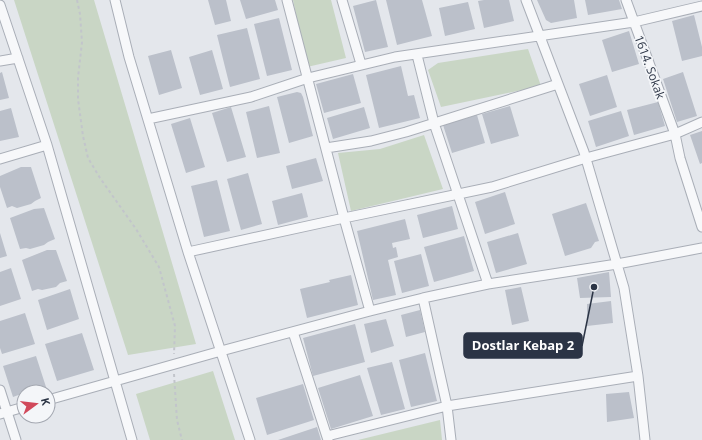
<svg xmlns="http://www.w3.org/2000/svg" width="702" height="440" font-family="'Open Sans',sans-serif">
  <style>
    .green { fill: #c9d6c5 }
    .building { fill: #bbc0ca }
    .lines { fill: none; stroke-linecap: round; stroke-linejoin: round }
    .minor-casing { stroke: #a9aeb7; stroke-width: 11 }
    .path { stroke: #c2c5cb; stroke-width: 2; stroke-dasharray: 3 3; stroke-linecap: butt }
    .minor { stroke: #f7f8fa; stroke-width: 9 }
    .labels { text-anchor: middle; dominant-baseline: central; stroke-width: 3.5; stroke-linejoin: round; paint-order: stroke }
    .street-label { font-size: 12px; fill: #2b3445; stroke: #f4f6f9 }
    .leader { fill: none; stroke: #2b3445; stroke-width: 1.5 }
    .callout-dot { fill: #2b3445; stroke: #f4f6f9; stroke-width: 1.5 }
    .callout { fill: #2b3445; stroke: #2b3445; stroke-width: 1.5 }
    .callout-label { font-size: 13px; text-anchor: middle; font-weight: bold; fill: #fff }
  </style>
  <rect width="100%" height="100%" fill="#e4e7ec"/>
  <path class="green" d="M14 0H94L196 344 128 355Z
    M293 0H331L346 58 307 67Z
    M528 49 541 86 441 107 428 70 438 63Z
    M424 135 443 189 351 211 338 153 380 149Z
    M213 371 235 440H150L136 394Z
    M440 420 442 440H358Z"/>
  <path class="building" d="M208 0H226L231 21 215 25Z
    M240 0H275L278 10 246 19Z
    M376 0 388 47 365 52 353 6Z
    M386 0H422L432 36 397 45Z
    M484 0H509L514 21 484 28 478 1Z
    M537 0H574L577 18 551 23 546 20Z
    M585 0H619L622 9 588 15Z
    M468 2 475 29 445 36 439 8Z
    M694 15 702 47V56L682 61 672 21Z
    M279 18 292 70 267 76 254 24Z
    M247 28 260 79 230 87 217 35Z
    M629 31 639 64 612 72 602 40Z
    M171 50 182 88 159 95 148 56Z
    M212 50 223 89 200 95 189 57Z
    M401 66 408 96 414 95 420 118 379 128 366 75Z
    M2 72 9 98 0 100V73Z
    M683 72 697 116 677 122 663 79Z
    M353 74 361 103 324 113 316 84Z
    M607 75 617 107 590 116 579 84Z
    M297 92 301 93 303 97 313 136 289 143 277 97Z
    M658 102 665 126 634 135 627 110Z
    M269 106 280 153 257 158 246 112Z
    M510 106 519 136 491 144 482 114Z
    M231 107 246 157 227 162 212 113Z
    M364 107 370 128 333 139 327 118Z
    M11 108 19 137 0 141V111Z
    M621 111 629 136 596 147 588 121Z
    M477 115 485 143 452 153 443 125Z
    M190 118 205 167 186 173 171 124Z
    M702 131V163L700 164 690 135Z
    M316 158 323 181 292 189 286 166Z
    M21 167H31L41 198 35 201 31 204 17 208 12 206 7 208 0 187V176Z
    M248 173 262 224 241 230 227 179Z
    M217 180 230 231 204 237 191 186Z
    M505 192 515 224 485 234 475 202Z
    M302 193 308 217 278 225 272 201Z
    M586 203 599 241 595 242 591 248 565 256 552 214Z
    M452 206 458 229 423 238 417 215Z
    M44 208 55 239 48 242 44 245 30 249 26 248 20 249 10 218 34 209Z
    M405 219 410 239 392 243 393 248 396 247 398 257 388 260 396 295 373 300 357 231Z
    M0 233 7 256 0 258Z
    M518 233 527 264 496 273 487 242Z
    M464 236 474 271 434 282 424 247Z
    M47 250H56L67 281 60 283 56 287 42 290 38 289 32 291 22 260Z
    M421 254 429 286 402 293 394 261Z
    M11 268 21 299 0 306V272Z
    M609 272 611 297 580 298 577 278Z
    M351 275 358 305 307 318 300 289 330 282 329 280Z
    M521 287 529 321 512 325 505 290Z
    M70 289 79 319 47 330 38 300Z
    M611 301 613 323 587 326V304Z
    M420 310 425 332 406 337 401 315Z
    M25 313 35 344 2 354 0 348V321Z
    M386 319 394 346 371 353 364 324Z
    M355 324 365 362 313 376 303 338Z
    M82 333 94 370 57 381 45 344Z
    M425 353 437 401 411 407 399 360Z
    M36 356 46 387 24 392V393L13 397 3 366Z
    M392 362 405 409 381 415 367 368Z
    M360 375 373 416 331 429 318 388Z
    M303 384 314 420 267 435 256 398Z
    M629 392 634 418 607 422 606 394Z
    M317 427 321 440H278Z"/>
  <g class="lines">
    <defs>
      <path id="minor" d="M115 0 129 57 188 252 250 440
        M287 0 344 218 370 311
        M342 0 361 64
        M526 0 584 152 624 288 638 376 645 440
        M626 0 675 134 680 158 702 227
        M0 5 47 145 132 440
        M417 55 434 123 488 284
        M0 61 18 58
        M148 119 251 97 308 78 395 57 634 22 702 6
        M326 148 371 141 406 132 558 84
        M0 159 47 145
        M188 252 344 218 492 187 586 158 675 134 702 122
        M423 298 447 406 451 440
        M293 332 328 440
        M0 390 16 440
        M48 400 221 351 370 311 423 298 488 284 617 264 702 248
        M0 414 24 407
        M327 436 447 406 638 376"/>
    </defs>
    <use href="#minor" class="minor-casing"/>
    <path class="path" d="M77 0 80 14 82 42 78 78V99L83 136 88 158 100 178 136 229 159 267 175 326 174 354
      M174 374 177 420 182 440"/>
    <use href="#minor" class="minor"/>
  </g>
  <g class="labels">
    <g class="street-label">
      <text transform="translate(650 67) rotate(70)">1614. Sokak</text>
    </g>
  </g>
  <path class="leader" d="M594 287L582 346"/>
  <circle class="callout-dot" cx="594" cy="287" r="4"/>
  <rect class="callout" x="464" y="333" width="118" height="25" rx="4"/>
  <g class="callout-label">
    <text x="523" y="350">Dostlar Kebap 2</text>
  </g>
  <g transform="translate(36 404) rotate(75)"><circle r="19" fill="#f4f6f9" stroke="#a4a8b1"/>
  <path d="M0-3L7 15L0 10L-7 15Z" fill="#d1495b"/>
  <text y="-6" font-size="11" font-weight="bold" text-anchor="middle" fill="#2b3445">K</text>
  </g>
</svg>
